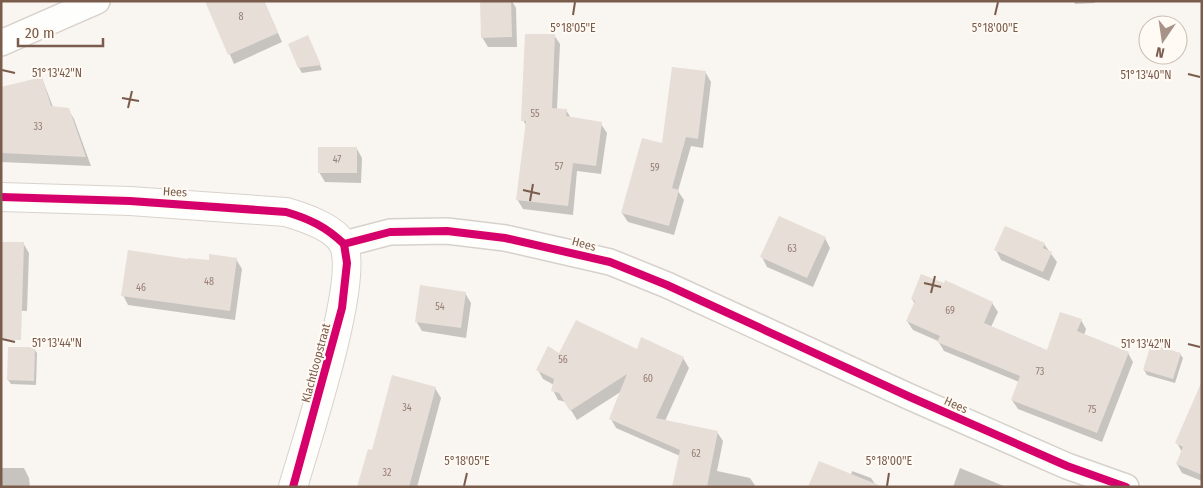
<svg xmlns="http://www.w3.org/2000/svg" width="1203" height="488" font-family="'Fira Sans Condensed',sans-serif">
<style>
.shadow{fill:#0003}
.building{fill:#e6ded7}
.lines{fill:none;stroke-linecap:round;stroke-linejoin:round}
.street-casing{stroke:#d7d1cb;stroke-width:28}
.secondary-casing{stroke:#d9d2cb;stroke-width:30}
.street{stroke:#fefefd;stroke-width:25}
.secondary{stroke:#fefefd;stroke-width:28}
.cycleway-casing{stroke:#fffaf3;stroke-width:11}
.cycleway{stroke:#d6006c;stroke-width:8}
.ticks{fill:none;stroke:#7a5c4d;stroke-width:2}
.labels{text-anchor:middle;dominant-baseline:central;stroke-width:4;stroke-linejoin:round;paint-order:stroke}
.number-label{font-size:10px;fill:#977e72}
.street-label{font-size:12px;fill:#7a5c4d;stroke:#fffaf3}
.ticks-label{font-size:12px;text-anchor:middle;fill:#7a5c4d;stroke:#fffaf3;stroke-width:4;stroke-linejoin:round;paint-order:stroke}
</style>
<rect width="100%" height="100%" fill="#f9f5f0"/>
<g class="shadow">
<polygon points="207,1 264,1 282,42 234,64"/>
<polygon points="481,1 512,1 516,8 517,47 488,47 482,37"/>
<polygon points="1074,1 1095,1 1095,3 1075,4"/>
<polygon points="554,35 560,44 557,109 566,110 571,118 601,124 607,133 601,174 577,171 573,215 523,209 517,199 527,127 523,120"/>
<polygon points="310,42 322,70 302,73 299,68"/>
<polygon points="706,73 711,82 703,148 691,146 678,191 684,200 674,235 628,222 622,213"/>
<polygon points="42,78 53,107 68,109 74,119 91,166 1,162 1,89"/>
<polygon points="357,149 362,158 361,183 325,182 319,172"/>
<polygon points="825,238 830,248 813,287 767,267 762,257"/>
<polygon points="23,243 29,253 27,311 1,310"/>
<polygon points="1044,244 1057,262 1049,281 1001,260 996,250"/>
<polygon points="236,259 242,269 235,320 128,305 123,295 210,262"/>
<polygon points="465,293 471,303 466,338 422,331 416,321"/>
<polygon points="912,299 992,303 998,312 991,327 1048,351 1081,320 1086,329 1084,335 1128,353 1133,362 1102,442 1018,409 1012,400 1019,382 944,351 938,341 913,330 907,321 915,304"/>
<polygon points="34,349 37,353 36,385 11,384 8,380"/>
<polygon points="637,351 683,358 689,368 665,421 717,432 723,441 717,471 750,478 756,487 675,487 680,456 616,428 611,419 622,391 577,420 566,402 558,400 553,390 554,385 543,379 538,370 559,355"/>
<polygon points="1180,354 1183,358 1175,383 1147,375 1144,370"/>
<polygon points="435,388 441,398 417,487 361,487 373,451"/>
<polygon points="1202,414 1202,481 1182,473 1177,464 1182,452 1177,443"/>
<polygon points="1,468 24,468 29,478 30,487 1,487"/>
<polygon points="960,468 1006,487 953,487"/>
<polygon points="852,471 871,478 875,484 881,487 810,487 851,475"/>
</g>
<g class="building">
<polygon points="205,1 264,1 278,33 228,55"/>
<polygon points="480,1 511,1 512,37 481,38"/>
<polygon points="525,34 555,34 552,108 567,109 566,116 602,122 596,166 573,163 568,206 516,200 526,121 521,121"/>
<polygon points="308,35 321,65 298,68 288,44"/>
<polygon points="672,67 706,71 698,139 686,137 672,188 679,190 669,226 621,213 642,138 662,143"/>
<polygon points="42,77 51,106 69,108 86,157 1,153 1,87"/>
<rect x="318" y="147" width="39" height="26"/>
<polygon points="779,216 826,237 807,278 760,257"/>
<polygon points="1005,226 1045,243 1043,248 1052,252 1043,272 994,250"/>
<polygon points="1,242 24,242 21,340 1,340"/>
<polygon points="128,250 188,259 188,258 209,260 209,254 237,258 230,311 121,296"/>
<polygon points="921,274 944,283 945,280 993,302 984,323 1047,350 1060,312 1082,319 1077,331 1129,352 1097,433 1011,400 1020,376 937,342 940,336 906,321 915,301 911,299"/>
<polygon points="420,285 466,292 461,328 415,322"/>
<polygon points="576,320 637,349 641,337 684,357 656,418 718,431 707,487 672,487 680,450 609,419 627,374 570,411 559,393 551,391 554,379 536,370 548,346 559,353"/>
<polygon points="1151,344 1181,353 1173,379 1143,370"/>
<polygon points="8,347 35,347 34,381 7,380"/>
<polygon points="392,375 436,387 409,487 357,487 368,449 372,450"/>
<polygon points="1202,381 1202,475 1176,464 1183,447 1175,443"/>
<polygon points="819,461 881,486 881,487 808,487"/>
</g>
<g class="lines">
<defs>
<g id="street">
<polyline points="1,43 97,1"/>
<polyline points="344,244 390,232 447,231 505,238 610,262 667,285 910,397 1067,466 1126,487"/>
</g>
<path id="secondary" d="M 1,197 L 130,201 L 286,212 C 303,217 337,228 344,246 C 359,283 306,442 293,487"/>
</defs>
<use href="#street" class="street-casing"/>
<use href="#secondary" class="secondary-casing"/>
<use href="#street" class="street"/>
<use href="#secondary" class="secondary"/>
<defs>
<g id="cycleway">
<path d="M 1,197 L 130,201 L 286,212 C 310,219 326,227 344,244"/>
<polyline points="344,244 390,232 447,231 505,238 610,262 667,285 910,397 1067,466 1126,487"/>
<polyline points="293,487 342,308 347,263 344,244"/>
</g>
</defs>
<use href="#cycleway" class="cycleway-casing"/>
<use href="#cycleway" class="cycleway"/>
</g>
<path class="ticks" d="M 573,15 L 575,2M 995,15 L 998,2M 2,70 L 15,73M 1188,74 L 1200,77M 122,98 L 139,101M 128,108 L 132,91M 523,190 L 540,194M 530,201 L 533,184M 924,283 L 941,287M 931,293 L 935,276M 2,339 L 15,342M 1188,344 L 1200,347M 464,486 L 467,473M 887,486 L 889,473"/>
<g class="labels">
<g class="number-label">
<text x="241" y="17">8</text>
<text x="535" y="114">55</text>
<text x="38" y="127">33</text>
<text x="337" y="160">47</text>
<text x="559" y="167">57</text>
<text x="655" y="168">59</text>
<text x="792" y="249">63</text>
<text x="209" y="282">48</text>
<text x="141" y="288">46</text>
<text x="440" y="307">54</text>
<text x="950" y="311">69</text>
<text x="563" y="360">56</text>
<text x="1040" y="372">73</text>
<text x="648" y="379">60</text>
<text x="407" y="408">34</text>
<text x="1092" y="410">75</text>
<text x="696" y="454">62</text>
<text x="387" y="473">32</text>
</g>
<g class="street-label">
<text transform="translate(175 192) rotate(3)">Hees</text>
<text transform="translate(584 244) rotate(15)">Hees</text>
<text transform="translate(316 363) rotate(-75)">Klachtloopstraat</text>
<text transform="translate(956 405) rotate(24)">Hees</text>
</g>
</g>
<g class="ticks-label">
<text x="573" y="32">5°18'05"E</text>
<text x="995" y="32">5°18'00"E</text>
<text x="57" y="77">51°13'42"N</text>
<text x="1146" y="79">51°13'40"N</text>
<text x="57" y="347">51°13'44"N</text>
<text x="1146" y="348">51°13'42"N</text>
<text x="467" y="465">5°18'05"E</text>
<text x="889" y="465">5°18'00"E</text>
</g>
<rect width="1203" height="488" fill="none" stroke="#7a5c4d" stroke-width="5"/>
<g transform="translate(1163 40) rotate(193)"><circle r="24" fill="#fffaf3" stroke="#cabbb1"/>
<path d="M0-4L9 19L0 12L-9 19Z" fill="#a69286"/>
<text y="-8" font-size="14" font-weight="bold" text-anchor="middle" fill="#7a5c4d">N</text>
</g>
<path d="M18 38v8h85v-8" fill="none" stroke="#7a5c4d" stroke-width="2.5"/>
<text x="25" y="38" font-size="15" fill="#7a5c4d" stroke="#fffaf3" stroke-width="4" paint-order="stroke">20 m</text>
</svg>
